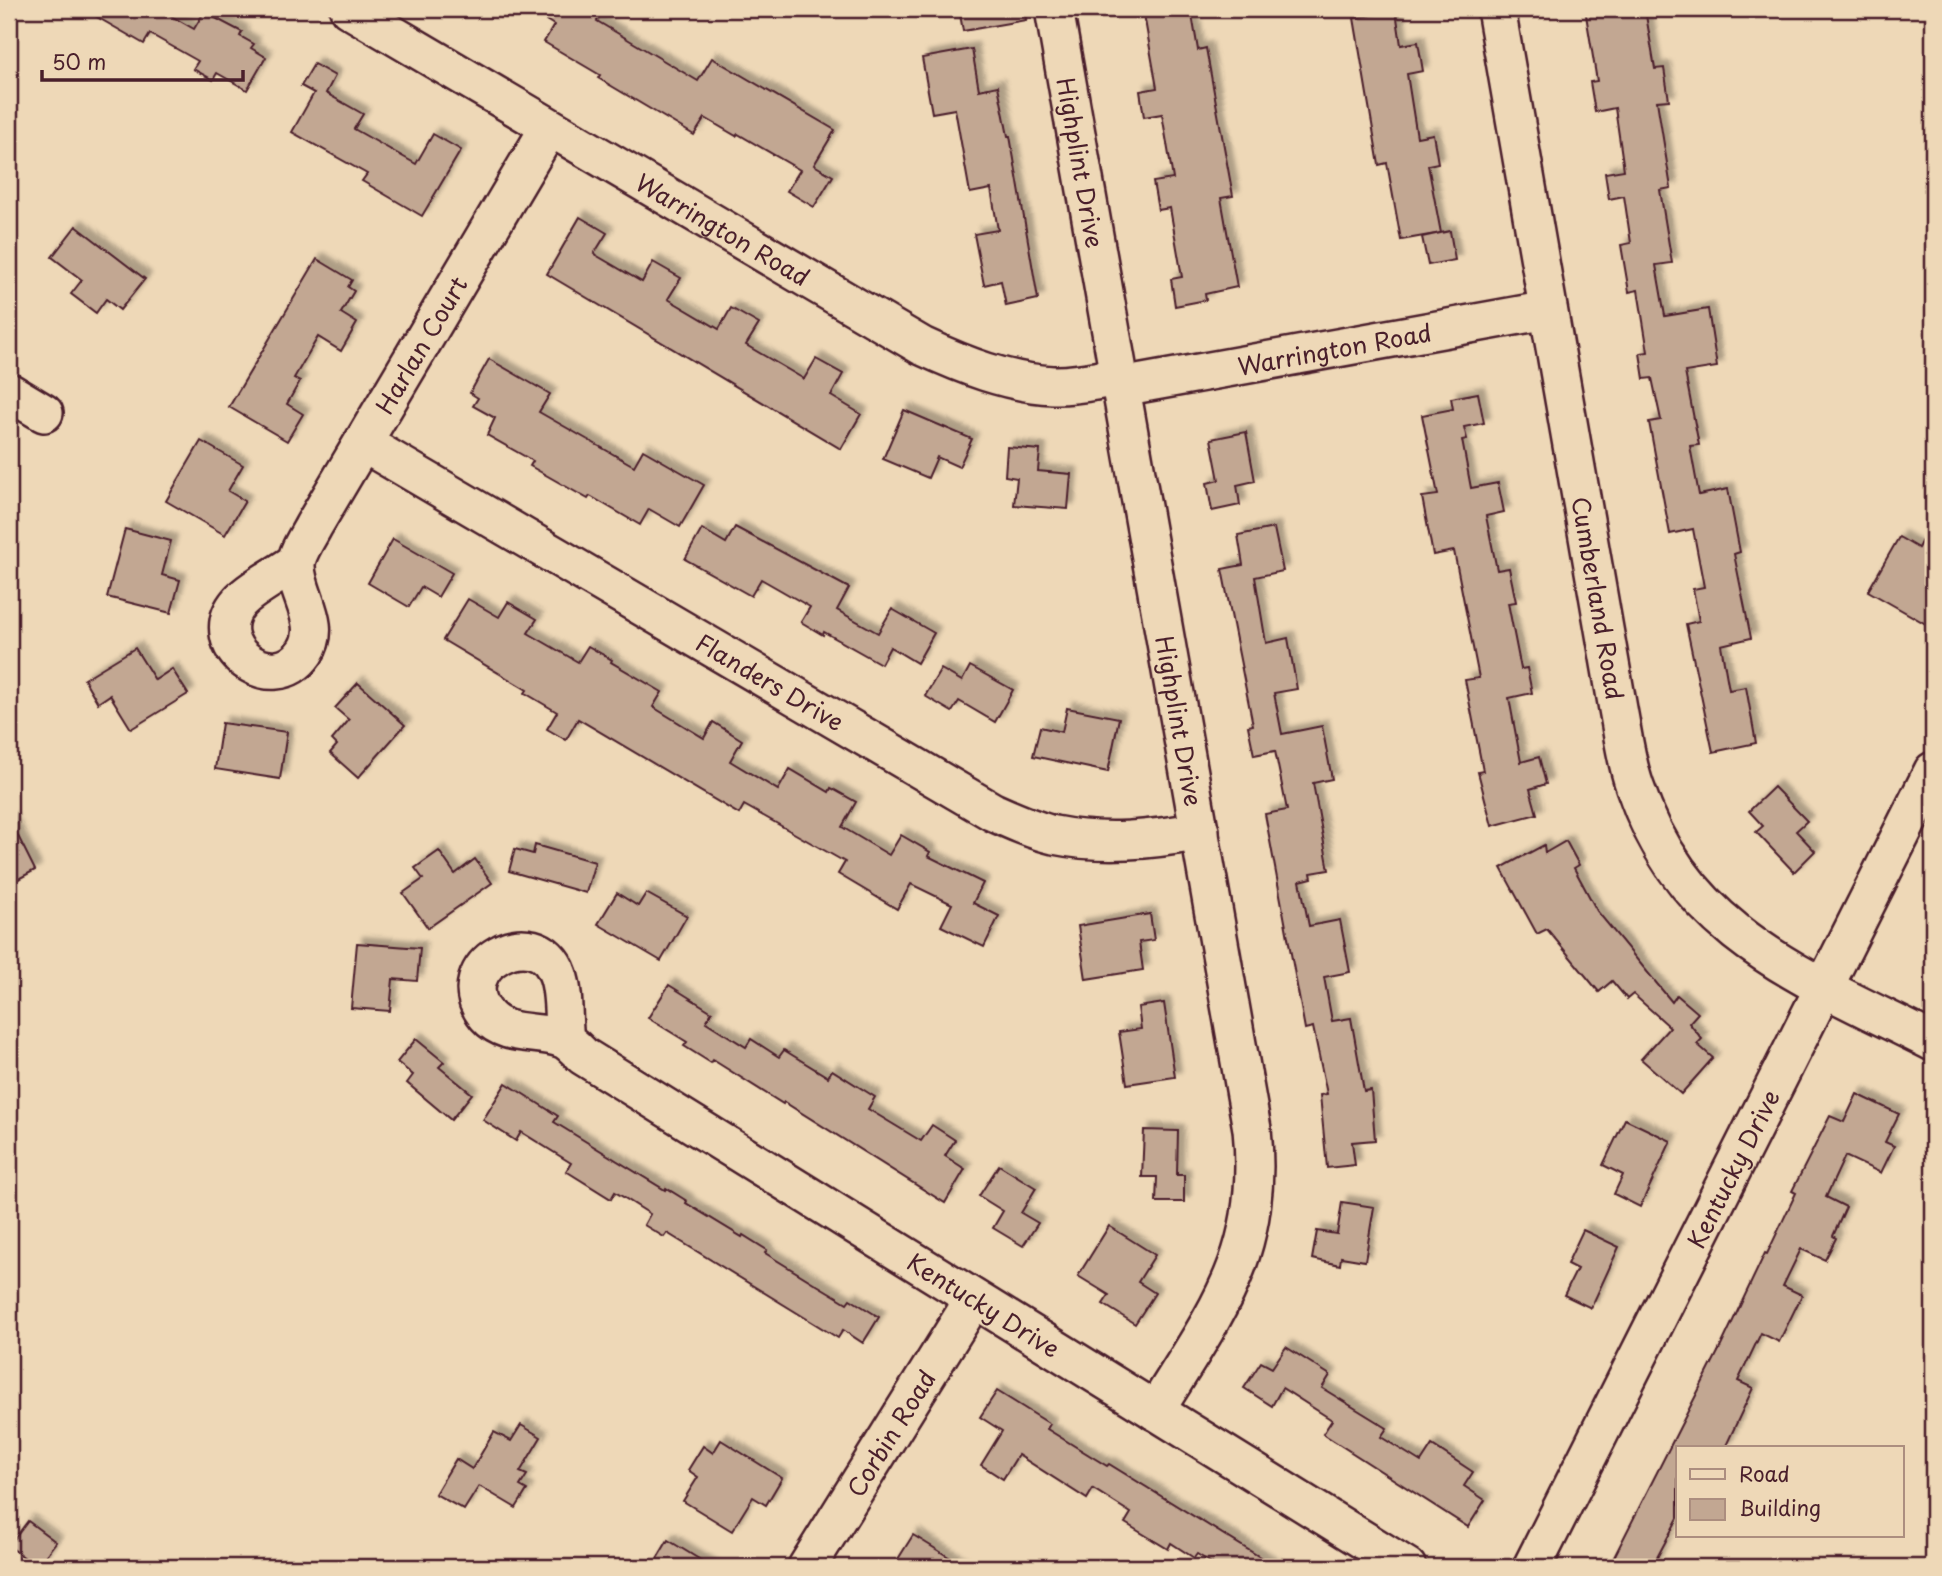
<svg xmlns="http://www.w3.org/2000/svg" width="1942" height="1576" font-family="'Playpen Sans',sans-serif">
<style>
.building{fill:#c2a792;stroke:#4a1f2b;stroke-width:2;filter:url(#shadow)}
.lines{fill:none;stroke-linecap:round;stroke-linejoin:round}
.minor-casing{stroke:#4a1f2b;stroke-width:42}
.minor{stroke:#eed8b7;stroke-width:37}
.labels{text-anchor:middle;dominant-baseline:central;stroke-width:6;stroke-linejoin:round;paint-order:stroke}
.street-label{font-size:24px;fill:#4a1f2b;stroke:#eed8b7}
</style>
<defs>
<filter id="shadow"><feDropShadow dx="6" dy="-6" stdDeviation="2" flood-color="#0004"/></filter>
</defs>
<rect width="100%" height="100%" fill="#eed8b7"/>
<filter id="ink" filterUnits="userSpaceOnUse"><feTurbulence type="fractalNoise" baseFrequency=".0143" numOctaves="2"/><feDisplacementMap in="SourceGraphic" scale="14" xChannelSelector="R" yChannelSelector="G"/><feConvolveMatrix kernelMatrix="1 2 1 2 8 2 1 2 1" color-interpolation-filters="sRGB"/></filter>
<g filter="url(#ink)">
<g class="building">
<polygon points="83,9 159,9 194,29 204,12 242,32 240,36 254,44 251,48 266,57 247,90 217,73 213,80 193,69 198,61 150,34 144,44"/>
<polygon points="528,9 604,9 597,21 698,81 712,58 835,130 814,165 833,176 814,207 787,191 800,170 738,134 736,136 705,118 694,135 598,78 600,75 544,42 554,25"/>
<polygon points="959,9 1025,9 1026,20 963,31"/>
<polygon points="1143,9 1191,9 1198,50 1206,48 1233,196 1221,198 1237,287 1205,294 1206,300 1175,306 1171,279 1182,277 1170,208 1158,210 1153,182 1173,179 1162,114 1144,117 1140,91 1157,88"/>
<polygon points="1585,9 1645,9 1655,69 1664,68 1669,100 1657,101 1671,188 1660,190 1672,263 1656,265 1665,316 1708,309 1717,367 1685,372 1699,445 1690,446 1699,495 1728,489 1740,552 1734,554 1751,638 1721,645 1729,690 1746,687 1756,743 1713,752 1686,624 1699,621 1693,589 1704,587 1693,529 1670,534 1649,422 1661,420 1652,378 1644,379 1640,353 1648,352 1638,290 1629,292 1621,245 1631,243 1624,196 1609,199 1605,173 1624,170 1615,108 1595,112 1590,82 1597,81"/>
<polygon points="1396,11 1401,45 1418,42 1423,71 1407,74 1417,137 1433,134 1438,163 1428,165 1441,233 1401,240 1387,163 1379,165 1354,18"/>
<polygon points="972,49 979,90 998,86 1008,136 1010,136 1038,299 1006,306 1001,281 984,285 974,234 998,230 991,189 970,193 955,109 932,113 922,58"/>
<polygon points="314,64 335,76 326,93 363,114 354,129 416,164 433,134 461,150 422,216 362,181 367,174 292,132 314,93 301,86"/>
<polygon points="580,217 607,233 594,254 642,282 653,262 681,278 668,299 719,329 731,308 759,324 746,345 804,379 816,359 843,374 831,396 861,414 841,449 547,274"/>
<polygon points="76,226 145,279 120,310 106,299 96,313 71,294 82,280 52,257"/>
<polygon points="1450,231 1455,260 1428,265 1422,237"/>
<polygon points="317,259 352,280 348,287 354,291 341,313 357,323 341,351 318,337 294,378 300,381 287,404 303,414 287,441 229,407"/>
<polygon points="489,359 550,394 539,412 634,466 643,450 704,485 680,527 649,509 640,525 590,496 588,499 530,466 533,461 487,435 495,418 473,406 478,398 470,393"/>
<polygon points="1478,393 1484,423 1464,427 1467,439 1462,440 1471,488 1498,483 1504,512 1486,516 1497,570 1509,568 1516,602 1508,603 1521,669 1527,668 1532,693 1509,698 1521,762 1539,757 1546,784 1530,789 1537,814 1492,826 1478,772 1483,771 1465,680 1479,678 1454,551 1433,555 1422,497 1438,495 1422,415 1453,409 1451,398"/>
<polygon points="904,410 972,439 959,467 937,457 928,478 883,459"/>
<polygon points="1246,432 1255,481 1237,485 1240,505 1212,511 1207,483 1219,480 1211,439"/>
<polygon points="201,441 243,465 228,491 245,501 225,535 166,501"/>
<polygon points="1007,447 1040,450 1038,471 1071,474 1068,509 1014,505 1017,478 1005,476"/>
<polygon points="1933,519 1933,628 1868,591 1899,537 1918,548"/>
<polygon points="735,527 849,588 837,610 878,633 892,609 934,633 917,663 890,647 881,664 824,632 823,635 801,622 810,607 761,579 751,596 685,559 702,529 726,543"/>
<polygon points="1274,528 1283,571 1255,577 1266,643 1288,638 1297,689 1274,693 1282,734 1322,726 1332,779 1313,783 1329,870 1311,873 1312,878 1300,881 1309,926 1340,920 1350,972 1324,977 1332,1021 1351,1018 1364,1091 1371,1090 1375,1140 1352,1142 1355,1165 1327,1168 1320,1095 1327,1094 1313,1027 1305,1029 1265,814 1287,810 1275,751 1254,755 1248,726 1253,725 1222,569 1243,565 1238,535"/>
<polygon points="125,529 171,541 162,575 180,580 171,613 107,597"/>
<polygon points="393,539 452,573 438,597 421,587 409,607 368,583"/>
<polygon points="468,599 499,617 508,602 537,619 528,633 578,662 588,646 612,660 611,662 662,692 653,707 704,738 713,722 742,740 730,761 778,790 790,769 829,792 831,788 856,802 842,827 889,855 901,835 930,852 928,856 983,883 973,903 999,916 984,947 941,926 952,904 911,884 897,909 838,874 845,862 744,805 739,814 578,719 566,740 547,729 557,712 525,693 527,690 443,640"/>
<polygon points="135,648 155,680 172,669 188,694 131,729 110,695 98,703 84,679"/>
<polygon points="970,666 1013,690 995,722 959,701 952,712 925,696 941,669 962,681"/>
<polygon points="358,683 405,725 358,778 330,753 337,745 332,740 349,720 335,708"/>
<polygon points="1067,708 1119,718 1108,772 1033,756 1040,727 1062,732"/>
<polygon points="222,723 287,732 280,779 215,769"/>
<polygon points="1774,787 1807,821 1796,831 1815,851 1794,872 1756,832 1763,826 1749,811"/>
<polygon points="9,818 35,870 9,884"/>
<polygon points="1566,841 1579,865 1574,868 1597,911 1672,1002 1677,995 1698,1013 1689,1023 1702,1039 1697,1044 1713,1058 1681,1094 1641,1059 1670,1027 1633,994 1627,999 1612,981 1599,992 1547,929 1537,934 1501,868 1544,845 1545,853"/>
<polygon points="535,845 595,862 586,893 509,871 515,849 533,854"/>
<polygon points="439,851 455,874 475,859 492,883 428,928 403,893 423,879 415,868"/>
<polygon points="617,893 638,906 646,893 687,916 661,961 598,924"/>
<polygon points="1150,914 1154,940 1139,942 1143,970 1086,979 1078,926"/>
<polygon points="357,943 420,948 417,981 393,979 390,1011 351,1008"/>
<polygon points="669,985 712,1012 706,1022 746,1047 751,1039 779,1057 784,1050 828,1077 832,1070 875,1097 868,1109 921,1141 932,1125 955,1140 945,1156 965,1169 945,1203 784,1102 783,1104 713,1060 711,1063 684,1046 687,1042 648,1018"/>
<polygon points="1164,1003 1175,1077 1127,1084 1119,1032 1141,1029 1138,1007"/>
<polygon points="416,1039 444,1062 439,1067 472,1094 451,1120 407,1083 413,1075 397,1062"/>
<polygon points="506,1083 558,1116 554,1122 665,1190 666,1188 687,1201 686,1203 742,1237 743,1235 767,1250 765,1253 817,1285 847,1303 850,1299 879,1317 863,1343 843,1330 838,1338 667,1233 664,1237 644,1225 650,1214 615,1192 611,1199 566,1171 571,1163 521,1132 516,1141 483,1120"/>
<polygon points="1857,1094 1899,1114 1885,1142 1894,1146 1881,1173 1845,1156 1826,1197 1846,1207 1833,1236 1836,1238 1825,1260 1801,1249 1783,1286 1802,1295 1779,1342 1761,1333 1738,1381 1753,1388 1725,1448 1678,1448 1678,1518 1652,1567 1609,1567 1721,1346 1765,1253 1767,1254 1796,1193 1792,1191 1830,1116 1844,1122"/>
<polygon points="1625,1119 1671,1141 1640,1207 1614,1194 1623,1175 1603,1165"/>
<polygon points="1144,1130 1178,1131 1177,1175 1184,1175 1184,1202 1156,1202 1157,1177 1142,1177"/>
<polygon points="999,1165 1036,1188 1021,1213 1038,1223 1023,1246 993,1228 1003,1211 979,1196"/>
<polygon points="1342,1202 1374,1207 1365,1261 1341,1257 1340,1265 1312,1259 1317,1231 1337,1234"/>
<polygon points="1109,1226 1155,1255 1138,1282 1155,1293 1135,1324 1103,1304 1109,1295 1078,1276"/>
<polygon points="1583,1230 1619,1247 1591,1308 1564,1295 1577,1269 1567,1264"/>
<polygon points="1286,1347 1330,1375 1322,1388 1387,1428 1381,1437 1421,1462 1432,1445 1473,1472 1464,1486 1485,1500 1468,1527 1323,1434 1332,1420 1282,1388 1272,1406 1244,1388 1261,1362 1272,1368"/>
<polygon points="997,1391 1050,1424 1047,1429 1107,1466 1109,1464 1276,1567 1218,1567 1197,1554 1194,1558 1171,1543 1168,1549 1125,1523 1131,1513 1093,1489 1087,1499 1018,1455 1003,1479 981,1465 1002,1431 980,1417"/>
<polygon points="521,1425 541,1437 520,1472 527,1475 520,1486 527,1490 516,1508 479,1486 464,1510 435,1494 456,1459 472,1469 494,1432 511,1441"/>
<polygon points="721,1440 782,1478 766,1505 753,1497 732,1531 683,1501 698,1477 688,1470 703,1446 713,1453"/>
<polygon points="28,1521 56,1542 37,1567 9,1546"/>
<polygon points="913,1535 965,1567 893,1567"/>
<polygon points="668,1540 712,1567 652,1567"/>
</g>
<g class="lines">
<defs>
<g id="minor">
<path id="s1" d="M 349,9 L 922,346 C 963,365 1008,383 1053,385 C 1075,386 1098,380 1119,377"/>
<path id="s2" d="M 1054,9 L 1252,1129 C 1265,1253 1216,1312 1155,1411"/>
<path id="s3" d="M 1496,9 L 1618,709 C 1623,735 1626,762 1635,787 C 1685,936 1805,977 1933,1042"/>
<path id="s4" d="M 1121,387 L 1548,310"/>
<polyline points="9,392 44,413"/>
<path id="s5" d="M 363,443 L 993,812 C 1013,821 1033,830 1054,835 C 1103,845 1152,840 1200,831"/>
<path id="s6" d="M 296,562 C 280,574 250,589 239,602 C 202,645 273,699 305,652 C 324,623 295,594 296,564 C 297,552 309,535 314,525 L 549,128"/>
<path id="s7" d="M 565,1039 C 562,1019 565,995 558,975 C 537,915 445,967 487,1016 C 506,1038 538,1029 563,1039 C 570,1042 577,1050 583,1056 L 1407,1567"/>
<path id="s8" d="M 807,1567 L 974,1299"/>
<path id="s9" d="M 1532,1567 L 1933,771"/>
</g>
</defs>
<use href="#minor" class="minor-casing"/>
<use href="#minor" class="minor"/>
</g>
</g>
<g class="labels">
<g class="street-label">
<text stroke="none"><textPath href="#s2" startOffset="156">Highplint Drive</textPath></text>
<text stroke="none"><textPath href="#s1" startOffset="434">Warrington Road</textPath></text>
<text stroke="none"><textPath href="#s6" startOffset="548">Harlan Court</textPath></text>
<text stroke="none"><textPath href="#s4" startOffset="217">Warrington Road</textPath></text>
<text stroke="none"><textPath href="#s3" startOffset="598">Cumberland Road</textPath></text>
<text stroke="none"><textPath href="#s5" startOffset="472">Flanders Drive</textPath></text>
<text stroke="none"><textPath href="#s2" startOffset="723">Highplint Drive</textPath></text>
<text stroke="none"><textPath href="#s9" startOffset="446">Kentucky Drive</textPath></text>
<text stroke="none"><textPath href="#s7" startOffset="789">Kentucky Drive</textPath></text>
<text stroke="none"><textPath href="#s8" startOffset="158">Corbin Road</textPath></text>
</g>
</g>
<rect width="1942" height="1576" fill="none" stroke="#eed8b7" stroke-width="35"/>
<rect x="18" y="18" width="1907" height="1541" fill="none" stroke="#4a1f2b" stroke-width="2.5" filter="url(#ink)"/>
<rect x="1676" y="1446" width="228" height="91" fill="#eed8b7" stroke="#ac8e7f" stroke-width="2"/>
<rect x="1690" y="1469" width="35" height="10" fill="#eed8b7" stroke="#ac8e7f" stroke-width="2"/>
<text x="1739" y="1482" font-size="21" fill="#4a1f2b">Road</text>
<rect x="1690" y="1499" width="35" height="21" fill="#c2a792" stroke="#ac8e7f" stroke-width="2"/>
<text x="1739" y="1516" font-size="21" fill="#4a1f2b">Building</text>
<path d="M42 70v10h201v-10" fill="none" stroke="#4a1f2b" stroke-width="3.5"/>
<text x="52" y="70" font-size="21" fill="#4a1f2b" stroke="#eed8b7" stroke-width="5" paint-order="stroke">50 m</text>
</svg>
